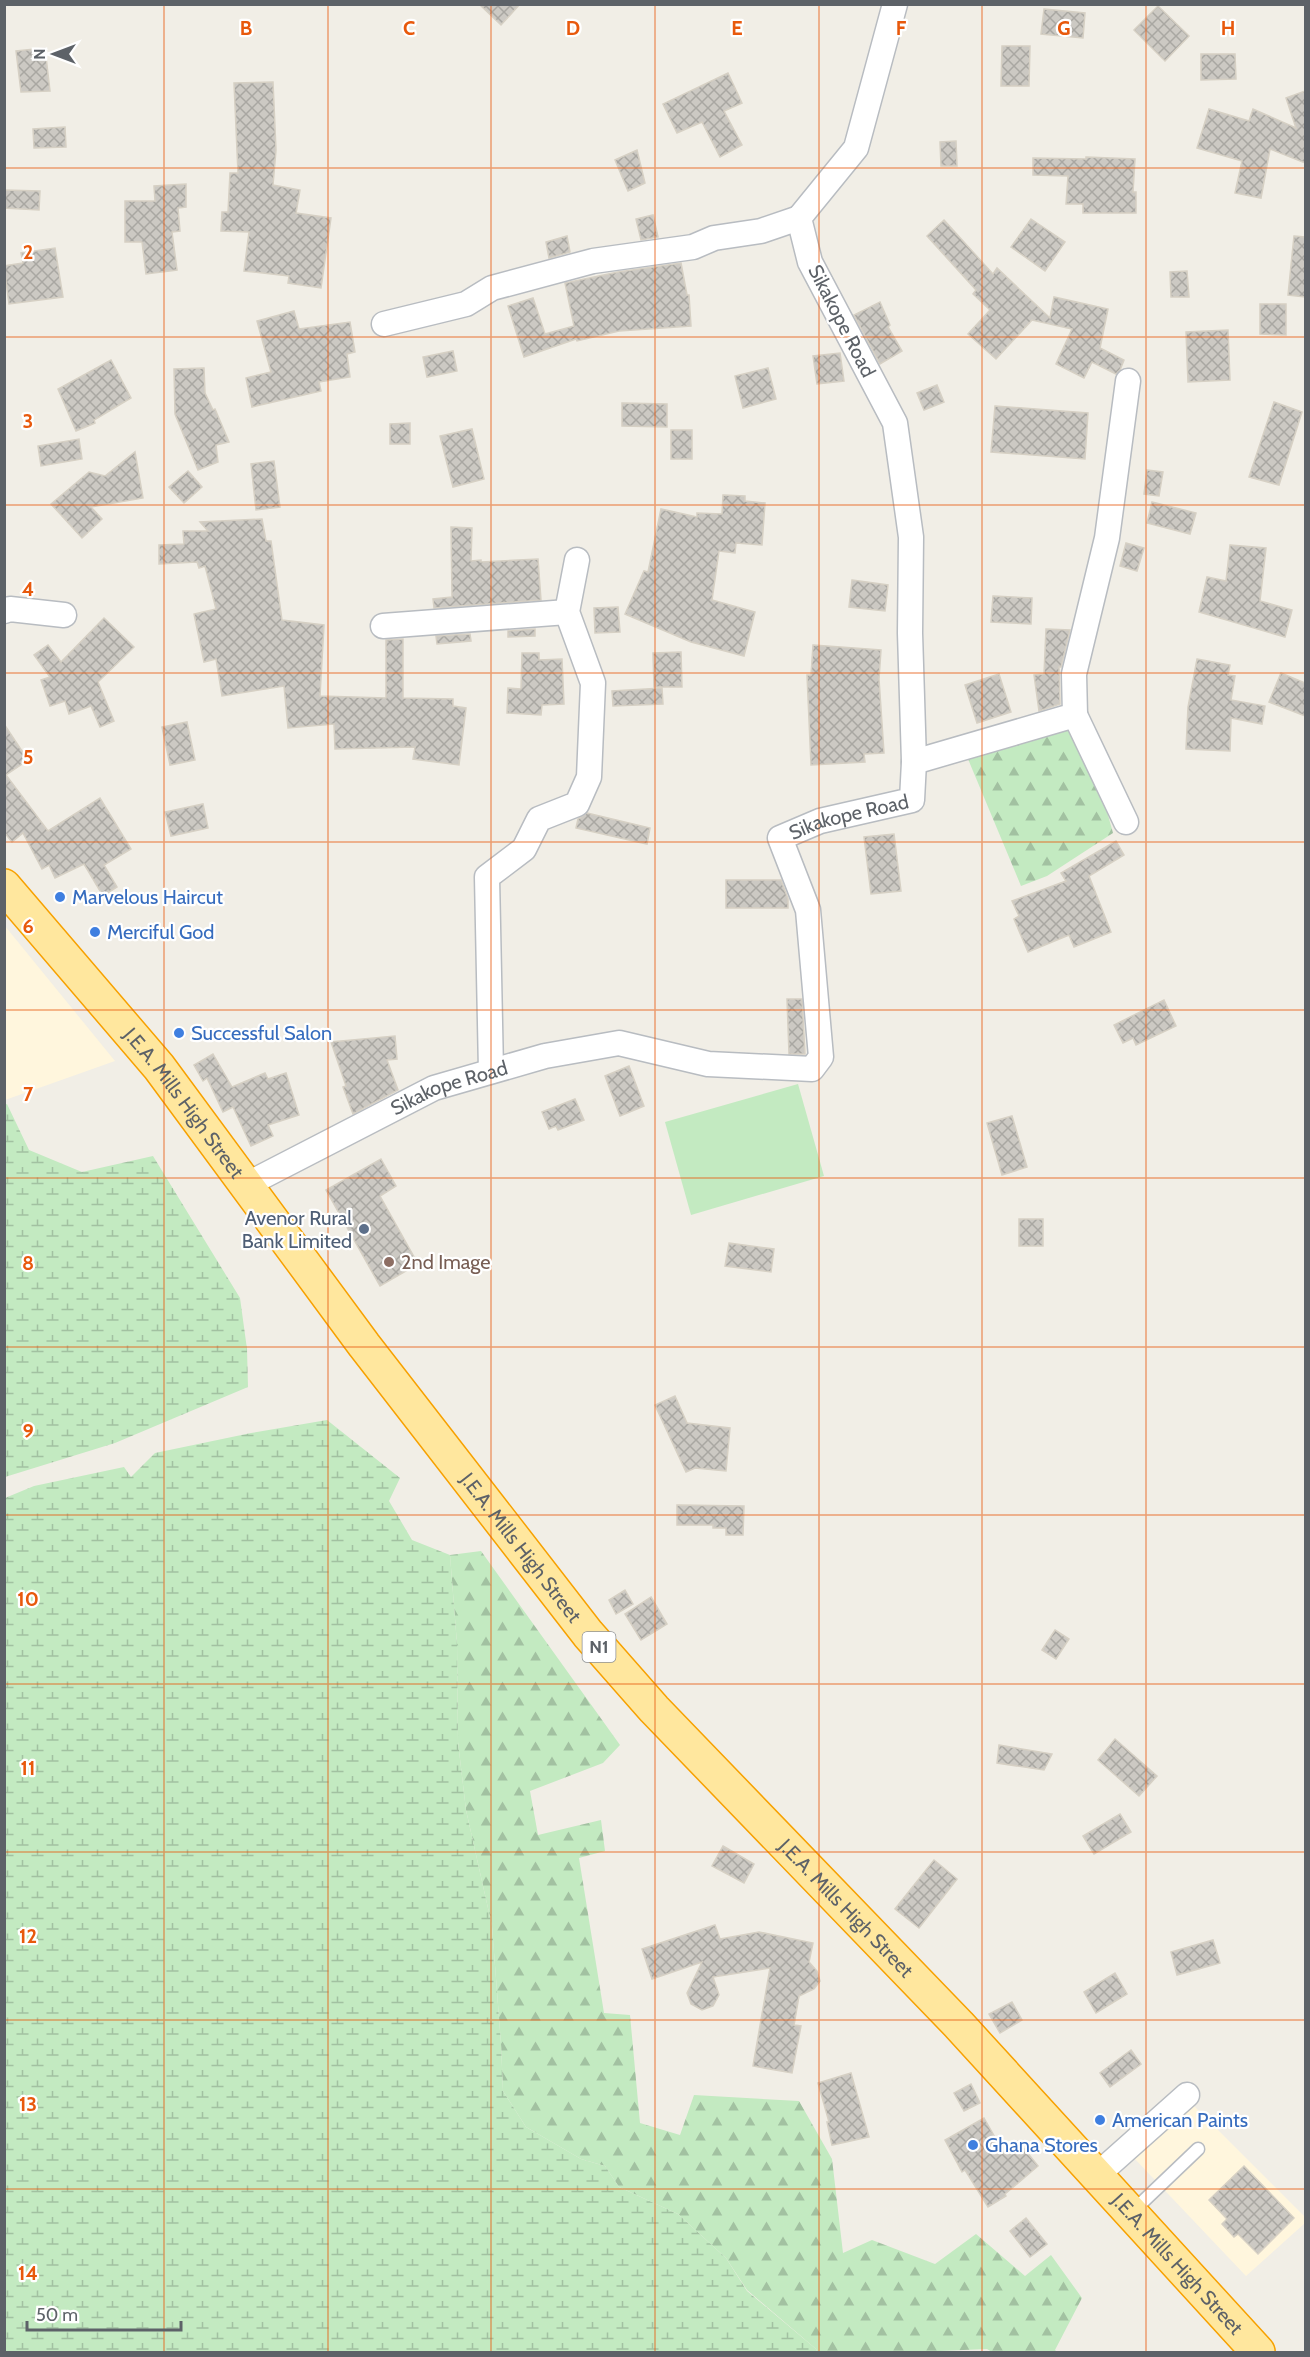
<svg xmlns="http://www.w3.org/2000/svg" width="1310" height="2357" font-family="Cabin,sans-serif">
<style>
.commercial{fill:#fff6dd}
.forest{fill:url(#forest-firs)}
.wetland{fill:url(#wetland-marsh)}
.pitch{fill:#c3eac1}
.building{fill:url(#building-cross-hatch);stroke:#d6d0c4;stroke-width:1.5}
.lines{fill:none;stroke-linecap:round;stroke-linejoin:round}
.service-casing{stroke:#b8bcc1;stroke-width:15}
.minor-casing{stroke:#b8bcc1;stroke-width:27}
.trunk-casing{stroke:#f7a100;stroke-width:36}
.service{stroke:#fff;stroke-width:12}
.minor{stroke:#fff;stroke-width:24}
.trunk{stroke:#ffe79e;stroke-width:33}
.grid{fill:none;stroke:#e8590c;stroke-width:1.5;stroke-opacity:0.55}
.shop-dot{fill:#3f7fe0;stroke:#fff;stroke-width:2}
.service-dot{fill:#5c6f8a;stroke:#fff;stroke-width:2}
.education-dot{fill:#8d6e63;stroke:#fff;stroke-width:2}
.labels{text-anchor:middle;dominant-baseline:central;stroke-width:4.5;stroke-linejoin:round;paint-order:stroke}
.shield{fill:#fff;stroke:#8e9195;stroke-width:1.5}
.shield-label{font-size:18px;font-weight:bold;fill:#5d6268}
.street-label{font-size:20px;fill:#5d6268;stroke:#fff}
.shop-label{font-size:20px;fill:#366cbe;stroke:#fff;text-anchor:start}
.service-label{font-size:20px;fill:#4e5e75;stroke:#fff;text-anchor:end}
.education-label{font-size:20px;fill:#785e54;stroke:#fff;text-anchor:start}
.grid-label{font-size:20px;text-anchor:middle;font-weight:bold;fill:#e8590c;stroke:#fff;stroke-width:4.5;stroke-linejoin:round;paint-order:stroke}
</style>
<defs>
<pattern id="forest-firs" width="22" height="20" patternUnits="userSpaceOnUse" patternTransform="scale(1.5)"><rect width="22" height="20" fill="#c3eac1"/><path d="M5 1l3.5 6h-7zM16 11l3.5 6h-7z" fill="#a2c1a1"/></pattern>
<pattern id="wetland-marsh" width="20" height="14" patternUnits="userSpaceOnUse" patternTransform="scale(1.5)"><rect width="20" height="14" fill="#c3eac1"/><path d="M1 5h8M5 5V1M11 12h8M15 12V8" fill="none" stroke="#a2c1a1"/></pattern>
<pattern id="building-cross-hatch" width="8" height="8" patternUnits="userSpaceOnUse" patternTransform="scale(1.5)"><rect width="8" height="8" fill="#ccc9c3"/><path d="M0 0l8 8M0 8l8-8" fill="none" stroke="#a9a7a2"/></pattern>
</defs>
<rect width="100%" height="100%" fill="#f1eee6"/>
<g class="commercial">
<polygon points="5,926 115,1061 5,1100"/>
<polygon points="1193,2105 1305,2217 1305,2223 1246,2276 1134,2158"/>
</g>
<g class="forest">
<polygon points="1066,722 1096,772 1113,833 1047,876 1021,886 968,759"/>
<polygon points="481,1551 620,1745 603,1763 530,1791 538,1835 601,1820 605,1851 579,1858 604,2013 630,2015 640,2123 680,2135 694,2095 799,2101 832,2159 843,2253 872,2240 935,2264 976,2234 1025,2276 1051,2255 1082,2298 1055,2350 1057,2352 992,2352 987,2349 917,2352 817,2352 816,2349 747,2290 726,2258 678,2214 619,2187 605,2166 581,2159 526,2127 503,2091 501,2044 492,1926 466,1810 458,1742 457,1644 450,1555"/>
</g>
<g class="wetland">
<polygon points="7,1104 29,1150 82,1172 153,1156 240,1298 247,1349 248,1387 115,1443 5,1477 4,1105"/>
<polygon points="327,1420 400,1478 389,1501 412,1540 450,1555 457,1644 458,1742 466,1810 492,1926 501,2044 503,2091 526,2127 581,2159 605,2166 619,2187 678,2214 726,2258 747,2291 816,2349 817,2352 5,2352 5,1498 34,1486 124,1467 131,1477 155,1453 251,1433"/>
</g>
<polygon class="pitch" points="798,1084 824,1176 691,1215 665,1122"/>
<g class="building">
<polygon points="479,4 520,4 501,25"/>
<polygon points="1158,6 1189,36 1165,61 1134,30"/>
<polygon points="1044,9 1085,13 1083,38 1041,34"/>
<polygon points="1002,46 1030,46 1029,86 1001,86"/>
<polygon points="45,48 50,91 21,92 16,51"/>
<polygon points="1201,54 1235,54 1236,79 1201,80"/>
<polygon points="728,73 742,103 724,111 742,145 720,157 702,122 677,133 663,104"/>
<polygon points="273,82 276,150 273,185 300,190 296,213 331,218 321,288 288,283 289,276 244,271 249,232 221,231 222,212 228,212 230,173 238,173 234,83"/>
<polygon points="1305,91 1305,163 1270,149 1261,198 1235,193 1242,161 1197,148 1209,109 1249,121 1253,109 1296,128 1286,98"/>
<polygon points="65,127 66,147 34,148 33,129"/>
<polygon points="956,141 957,166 941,166 940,142"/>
<polygon points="637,150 645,183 628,191 615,160"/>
<polygon points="1086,157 1135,159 1133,192 1136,192 1136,213 1083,213 1083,204 1066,204 1068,176 1033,175 1033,158 1086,159"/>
<polygon points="186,184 186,207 178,208 180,231 172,232 177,270 146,274 142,242 125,242 125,201 155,201 154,186"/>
<polygon points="4,190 40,191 39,210 4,208"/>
<polygon points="653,215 658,237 641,240 636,219"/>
<polygon points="1031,219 1065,242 1045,271 1011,247"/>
<polygon points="944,220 993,274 997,268 1050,318 1054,297 1108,309 1100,348 1124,360 1120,370 1116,374 1092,362 1084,378 1056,364 1072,329 1032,320 996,359 968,334 990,310 973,294 976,290 927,236"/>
<polygon points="567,236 570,252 549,258 546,242"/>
<polygon points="1294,236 1305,237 1305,297 1288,295"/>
<polygon points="55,248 63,297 9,304 4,266 23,263 21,253"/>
<polygon points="681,263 687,295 689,295 691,326 619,331 577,341 576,339 524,357 508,306 533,298 545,334 574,326 565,283 618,272"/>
<polygon points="1187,271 1189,297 1171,297 1170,272"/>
<polygon points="880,302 890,325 888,327 902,351 880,364 854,315"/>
<polygon points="1260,304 1286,304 1286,335 1260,334"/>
<polygon points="294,311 299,329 350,322 355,352 347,354 350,377 319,382 321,391 252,407 246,378 271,372 257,321"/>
<polygon points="1228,330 1230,380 1188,382 1186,332"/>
<polygon points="453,351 457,371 427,377 423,357"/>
<polygon points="840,353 844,381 817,384 813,356"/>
<polygon points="111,360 131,398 94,420 95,423 76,431 58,389"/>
<polygon points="204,368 205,393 213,410 215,409 229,442 216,445 218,462 198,470 175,414 174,369"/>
<polygon points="768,368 776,399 743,408 735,376"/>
<polygon points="937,385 944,402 924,410 917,393"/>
<polygon points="1274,402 1302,412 1279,485 1249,477"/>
<polygon points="622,403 667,404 667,427 622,426"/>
<polygon points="995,406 1088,413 1085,459 991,452"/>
<polygon points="410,423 410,444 390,444 390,424"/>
<polygon points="472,429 484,479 453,487 440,436"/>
<rect x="671" y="430" width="21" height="29"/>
<polygon points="79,439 82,459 41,466 38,446"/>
<polygon points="135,452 143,498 91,507 102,519 82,538 51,504 89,472 105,476"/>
<polygon points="274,461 280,507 256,510 251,464"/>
<polygon points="1147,470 1163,472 1159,496 1144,494"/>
<polygon points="188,471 202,487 184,503 169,487"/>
<polygon points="723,495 745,496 745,501 765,503 762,545 736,543 735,553 719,551 712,600 755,612 744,656 691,642 625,614 644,571 648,572 661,509 697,517 697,513 722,514"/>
<polygon points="1152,502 1196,513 1190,534 1147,523"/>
<polygon points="262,519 266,541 271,541 282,620 324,625 320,696 386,698 386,640 403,639 403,698 453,699 453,706 466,708 459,765 413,759 415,747 335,749 334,724 288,728 284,686 222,696 216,659 204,662 194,614 216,609 205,566 199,568 197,562 159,564 159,545 184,544 183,531 208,531 200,522"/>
<polygon points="451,527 472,528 471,561 481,560 481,562 538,559 541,600 434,608 433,599 452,597"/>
<polygon points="1126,543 1144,548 1137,571 1120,566"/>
<polygon points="1230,545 1266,548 1260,601 1292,610 1285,637 1199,612 1207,577 1226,581"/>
<polygon points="852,580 888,585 885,611 849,607"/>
<polygon points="993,596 1032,598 1031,624 991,622"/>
<polygon points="618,607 620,632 595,633 594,608"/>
<polygon points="104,618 134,647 98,682 114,721 100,727 91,706 69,714 65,701 50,706 41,680 50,677 34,655 48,645 61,662"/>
<polygon points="535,629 535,636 508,637 508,631"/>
<polygon points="1046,629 1070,630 1061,667 1059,667 1060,704 1039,711 1034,675 1044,674"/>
<polygon points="470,634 471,641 437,644 436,636"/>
<polygon points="813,645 881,650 879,679 884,753 864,754 865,762 811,765 807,675 811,675"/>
<polygon points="681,652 682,687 654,687 653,653"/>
<polygon points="522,653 539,653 539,660 562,659 564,704 542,705 541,715 507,713 508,688 521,689"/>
<polygon points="1197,659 1230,665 1228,675 1235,676 1231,700 1265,706 1262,724 1231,718 1230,751 1186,749 1188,707"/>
<polygon points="1281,673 1305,683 1305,716 1269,702"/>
<polygon points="999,674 1011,712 977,723 965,685"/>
<polygon points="662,688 663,704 613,706 612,691"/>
<polygon points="187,722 195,760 170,765 162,727"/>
<polygon points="4,724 28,760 6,775 48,831 100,798 131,849 104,865 117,887 103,896 84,864 55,878 49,865 42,869 23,833 12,842 4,832"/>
<polygon points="203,804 208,828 171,836 165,812"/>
<polygon points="587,813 650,828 647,844 576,828 578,819"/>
<polygon points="894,834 901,891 871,894 864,837"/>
<polygon points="1116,841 1124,855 1089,876 1111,932 1074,947 1069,935 1028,952 1014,919 1019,916 1012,901 1066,881 1061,873"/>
<polygon points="726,880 781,880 788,899 788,908 726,908"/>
<polygon points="787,999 802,999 805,1054 789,1054"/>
<polygon points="1164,1000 1176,1026 1136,1045 1133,1038 1123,1043 1114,1025"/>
<polygon points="395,1036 397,1059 387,1060 398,1090 353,1114 343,1087 346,1086 331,1042"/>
<polygon points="213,1054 232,1087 265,1073 268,1079 286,1073 299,1115 268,1125 273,1136 251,1146 233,1107 223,1112 207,1078 203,1081 194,1065"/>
<polygon points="629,1066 644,1106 620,1116 605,1076"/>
<polygon points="575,1099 584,1120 558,1130 556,1126 549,1129 542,1112"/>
<polygon points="1012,1116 1027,1167 1002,1175 987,1123"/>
<polygon points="381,1159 396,1186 380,1196 418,1264 380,1286 326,1190"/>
<rect x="1019" y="1219" width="24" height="27"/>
<polygon points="729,1243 774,1249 771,1272 725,1266"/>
<polygon points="675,1396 687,1423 730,1428 726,1471 695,1468 686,1472 655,1405"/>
<polygon points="677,1505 744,1506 743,1535 726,1535 726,1528 713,1528 713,1525 677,1525"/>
<polygon points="625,1590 633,1604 616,1614 609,1600"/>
<polygon points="651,1597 667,1624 641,1640 625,1614"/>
<polygon points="1055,1630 1069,1639 1056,1659 1042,1650"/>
<polygon points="1115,1739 1157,1776 1139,1796 1098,1760"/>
<polygon points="999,1745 1052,1754 1044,1770 997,1763"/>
<polygon points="1120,1814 1131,1832 1094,1854 1083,1836"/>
<polygon points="723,1846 754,1864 744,1883 712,1866"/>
<polygon points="934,1860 957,1879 919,1928 895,1909"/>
<polygon points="715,1925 720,1939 759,1932 813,1943 809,1962 817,1971 820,1981 814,1989 799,1996 794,2025 801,2026 792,2073 753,2066 770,1968 713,1977 719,1995 713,2006 702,2010 691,2004 687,1993 702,1962 652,1979 642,1949"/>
<polygon points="1213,1940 1220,1963 1177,1975 1171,1952"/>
<polygon points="1115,1973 1127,1994 1096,2013 1084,1992"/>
<polygon points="1012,2002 1022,2020 1000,2033 989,2014"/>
<polygon points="1131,2050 1141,2064 1110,2087 1100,2073"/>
<polygon points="851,2073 869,2137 832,2145 827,2122 829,2122 818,2083"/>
<polygon points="971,2084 980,2103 964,2111 954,2093"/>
<polygon points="984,2118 1004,2153 1018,2141 1038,2166 1005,2194 1006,2196 988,2207 965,2170 962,2172 945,2140"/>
<polygon points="1244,2166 1294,2218 1258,2254 1238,2234 1234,2237 1222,2224 1227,2219 1209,2200"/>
<polygon points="1026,2218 1047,2244 1030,2257 1010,2231"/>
</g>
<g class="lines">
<defs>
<polyline id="service" points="1132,2212 1198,2149"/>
<g id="minor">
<polyline points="384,324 466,304 492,288 593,261 693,247 714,238 761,231 799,218"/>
<polyline points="4,611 10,609 64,615"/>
<polyline points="383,626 567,612"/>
<polyline points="1075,715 1126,822"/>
<polyline points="914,762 1075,715 1074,674 1107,538 1128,381"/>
<polyline points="491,1071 487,877 524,849 539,819 577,804 589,777 593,683 567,612 577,560"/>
<path id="s1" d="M 246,1185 L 434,1088 L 545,1056 L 619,1043 L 708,1064 L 812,1069 L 821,1057 L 808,910 L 780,838 L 820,821 L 912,800 L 914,762 L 910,633 L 911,537 L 895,423 L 810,262 L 799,218 L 856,148 L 895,4"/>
<polyline points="1096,2176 1187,2095"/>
</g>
<g id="trunk">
<path id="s2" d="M 4,886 L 159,1067 L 364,1345 L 588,1634 L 654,1709 L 959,2025 L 1258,2352"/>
</g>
</defs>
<use href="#service" class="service-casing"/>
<use href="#minor" class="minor-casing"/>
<use href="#trunk" class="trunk-casing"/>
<use href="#service" class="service"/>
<use href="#minor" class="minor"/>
<use href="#trunk" class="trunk"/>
</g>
<path class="grid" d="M 164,4 L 164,2352M 328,4 L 328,2352M 491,4 L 491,2352M 655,4 L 655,2352M 819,4 L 819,2352M 982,4 L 982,2352M 1146,4 L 1146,2352M 4,168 L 1306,168M 4,337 L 1306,337M 4,505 L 1306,505M 4,673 L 1306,673M 4,842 L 1306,842M 4,1010 L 1306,1010M 4,1178 L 1306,1178M 4,1347 L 1306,1347M 4,1515 L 1306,1515M 4,1684 L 1306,1684M 4,1852 L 1306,1852M 4,2020 L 1306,2020M 4,2189 L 1306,2189"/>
<g class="shop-dot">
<circle cx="60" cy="897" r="6"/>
<circle cx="95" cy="932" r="6"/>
<circle cx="179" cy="1033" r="6"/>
<circle cx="1100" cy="2120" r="6"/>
<circle cx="973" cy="2145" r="6"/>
</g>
<circle class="service-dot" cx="364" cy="1229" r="6"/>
<circle class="education-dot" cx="389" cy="1262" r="6"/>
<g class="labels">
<rect class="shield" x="582.5" y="1632" width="33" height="30" rx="4.5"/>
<g class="shield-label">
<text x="599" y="1647">N1</text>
</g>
<g class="street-label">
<text transform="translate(842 321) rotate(63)">Sikakope Road</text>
<text stroke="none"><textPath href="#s1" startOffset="910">Sikakope Road</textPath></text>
<text stroke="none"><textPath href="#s1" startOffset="226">Sikakope Road</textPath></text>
<text stroke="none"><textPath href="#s2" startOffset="282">J.E.A. Mills High Street</textPath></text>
<text stroke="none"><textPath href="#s2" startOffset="840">J.E.A. Mills High Street</textPath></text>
<text stroke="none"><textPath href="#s2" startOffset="1326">J.E.A. Mills High Street</textPath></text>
<text stroke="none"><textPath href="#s2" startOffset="1812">J.E.A. Mills High Street</textPath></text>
</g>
<g class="shop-label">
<text x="72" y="897">Marvelous Haircut</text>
<text x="107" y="932">Merciful God</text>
<text x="191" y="1033">Successful Salon</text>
<text x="1112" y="2120">American Paints</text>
<text x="985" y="2145">Ghana Stores</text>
</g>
<g class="service-label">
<text x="352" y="1218">Avenor Rural<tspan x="352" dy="23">Bank Limited</tspan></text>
</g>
<g class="education-label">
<text x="401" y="1262">2nd Image</text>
</g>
</g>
<g class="grid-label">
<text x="246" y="35">B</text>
<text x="409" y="35">C</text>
<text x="573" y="35">D</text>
<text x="737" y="35">E</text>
<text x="901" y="35">F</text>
<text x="1064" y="35">G</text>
<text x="1228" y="35">H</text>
<text x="28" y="259">2</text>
<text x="28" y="428">3</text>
<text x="28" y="596">4</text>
<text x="28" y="764">5</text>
<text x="28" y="933">6</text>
<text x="28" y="1101">7</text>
<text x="28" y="1270">8</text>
<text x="28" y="1438">9</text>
<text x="28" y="1606">10</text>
<text x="28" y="1775">11</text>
<text x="28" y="1943">12</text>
<text x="28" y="2111">13</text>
<text x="28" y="2280">14</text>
</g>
<rect width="1310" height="2357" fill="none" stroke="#5d6268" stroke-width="12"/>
<g transform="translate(54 54) rotate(270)" stroke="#ffffff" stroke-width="4.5" paint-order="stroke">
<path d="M0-4.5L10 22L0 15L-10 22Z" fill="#5d6268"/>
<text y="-9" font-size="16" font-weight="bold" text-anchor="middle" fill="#5d6268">N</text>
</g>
<path d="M27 2321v9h154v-9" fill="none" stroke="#5d6268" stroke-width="3"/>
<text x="36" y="2321" font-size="18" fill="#5d6268" stroke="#ffffff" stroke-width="4.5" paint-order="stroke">50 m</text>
</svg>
